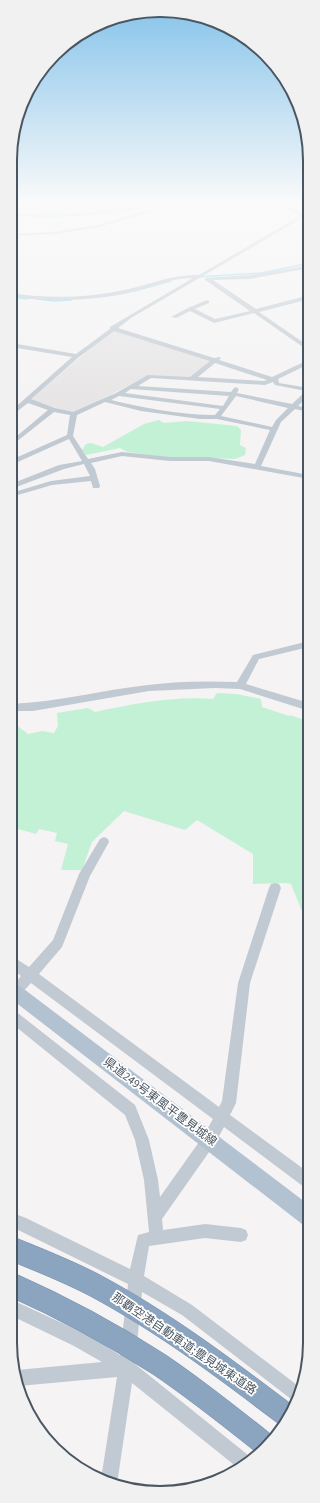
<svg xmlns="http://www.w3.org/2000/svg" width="320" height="1503" font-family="'Source Sans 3','Noto Sans JP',sans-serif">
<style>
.education{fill:#e6e4e5}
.green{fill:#c3f1d5}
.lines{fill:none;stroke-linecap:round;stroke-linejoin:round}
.stream{stroke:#90daee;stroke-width:1.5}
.minor{fill:#c1cad2;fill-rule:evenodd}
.major{fill:#b3c2d1;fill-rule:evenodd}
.highway-bridge-casing{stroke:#7690ad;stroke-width:24;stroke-linecap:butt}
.highway-bridge{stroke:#8ba5c1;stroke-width:23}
.labels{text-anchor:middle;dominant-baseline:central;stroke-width:3.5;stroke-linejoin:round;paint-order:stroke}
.near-street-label{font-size:12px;fill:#4a5661;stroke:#fff}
.rim{fill:none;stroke:#4a5661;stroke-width:2}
</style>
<rect width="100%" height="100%" fill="#f5f3f3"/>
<polygon class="education" points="113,330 211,361 190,378 149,375 77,412 68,412 30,399"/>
<g class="green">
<polygon points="40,204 58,205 62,209 61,215 36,215 41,210 43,206"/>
<polygon points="159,420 164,423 187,421 237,426 241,430 240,445 246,448 245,455 235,459 189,457 170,458 128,452 120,448 86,455 82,450 86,444 91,443 103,447 144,424"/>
<path d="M 217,693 L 236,694 L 261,699 L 262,707 L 289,716 L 290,715 L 302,719 L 305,715 L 309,716 L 309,842 L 306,844 L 304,854 L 309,860 L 309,920 L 302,911 L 291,884 C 282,882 264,884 253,884 L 253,854 L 197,820 L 185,830 L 124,811 L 92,842 L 82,870 L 61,870 L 68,844 L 55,841 L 57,833 L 39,829 L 36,834 L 11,827 L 11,717 L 15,724 L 28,734 L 42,731 L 54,733 L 58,726 L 57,713 L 88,708 L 95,712 C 134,704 173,696 213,699 Z"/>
</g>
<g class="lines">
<g class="stream">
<polyline points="198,277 261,273 310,263"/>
<polyline points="134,291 171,281"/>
<polyline points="11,297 27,299"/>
<polyline points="37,299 54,301 71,300"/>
</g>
<g class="minor">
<path d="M 150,204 L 157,205 C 150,209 139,209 130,210 C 91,216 51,220 11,215 L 11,213 C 58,218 103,211 150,204 Z"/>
<polygon points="169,204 177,204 99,227 55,234 11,236 11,234 55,232 98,225"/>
<path d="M 305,213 L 309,214 L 131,318 L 118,328 L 214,358 L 220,357 L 221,358 L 219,360 L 272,377 L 310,359 L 309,364 L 278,379 L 279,383 L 309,388 L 309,395 L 298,406 L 309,408 L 309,412 L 295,409 L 281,422 L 261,466 L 309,475 L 309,479 L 209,461 L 170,461 L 122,456 L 91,463 L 95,469 L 100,486 L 99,488 L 93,488 L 91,481 L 52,485 L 11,497 L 11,493 L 51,481 L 90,476 L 84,464 L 64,469 L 11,489 L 11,484 L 59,465 L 82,461 L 69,439 L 11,465 L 11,460 L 67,435 L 70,415 L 54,412 L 11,446 L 11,441 L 48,410 L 28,403 L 11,416 L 11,411 L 72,357 L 11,347 L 11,343 L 76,354 L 110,329 L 110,327 L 193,278 C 169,278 147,289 124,294 C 87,301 49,302 11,297 L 11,293 C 49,299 86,298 124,290 C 149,285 172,274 199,275 ZM 114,331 L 210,361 L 190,377 L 148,375 L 116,393 L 73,412 L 55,408 L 31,399 L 79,357 ZM 215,363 L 267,380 L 264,381 L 198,377 ZM 151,378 L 265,385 L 273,382 L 275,385 L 306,391 L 292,404 L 237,393 L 239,389 L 236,387 L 234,388 L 231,392 L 138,386 ZM 131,389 L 229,396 L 223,406 L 125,393 ZM 119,396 L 220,409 L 215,415 C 180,415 145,408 111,400 ZM 236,396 L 288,408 L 276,420 L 272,427 L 221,416 ZM 105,402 L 141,411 L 200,419 L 217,419 L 270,430 L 255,464 L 209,457 L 170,457 L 122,452 L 88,459 L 73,436 L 77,415 Z"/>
<polygon points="310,265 310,268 250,279 213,280 256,309 310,295 310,299 259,312 304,343 310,345 310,349 300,345 254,313 214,323 190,311 176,318 171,317 188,308 207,300 209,301 209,303 195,309 215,319 250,311 205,280 205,278 250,275"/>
<path d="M 309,641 L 309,647 L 259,659 L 246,684 L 309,703 L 309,711 L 240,689 L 215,688 L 149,691 L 33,711 L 11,711 L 11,704 C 57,702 102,690 148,685 C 177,681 208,681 237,682 L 253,655 Z"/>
<polygon points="104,837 108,839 109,842 90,876 62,947 39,974 219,1107 222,1101 238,983 269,888 271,884 275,883 279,884 281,888 250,983 236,1103 230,1115 309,1173 309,1189 304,1187 224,1127 214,1145 162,1219 163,1230 205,1224 241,1228 246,1230 248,1235 246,1240 241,1242 205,1238 149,1246 144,1276 192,1305 301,1388 296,1403 182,1315 142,1292 135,1364 253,1459 238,1468 132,1383 117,1484 101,1479 117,1377 19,1386 15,1371 17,1370 102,1362 74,1346 10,1315 10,1299 86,1334 120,1355 128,1284 10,1226 10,1212 26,1218 130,1269 138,1235 149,1232 144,1180 135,1140 125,1115 10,1022 10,1008 14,1010 135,1105 149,1140 158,1180 160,1197 204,1135 213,1119 31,983 19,996 15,998 10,996 11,988 21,976 10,967 10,955 29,967 53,940 79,874 100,839"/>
</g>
<g class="major">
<polygon points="273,204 282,204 310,216 310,220"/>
<polygon points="10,980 16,983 309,1205 309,1226 302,1224 10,998"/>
</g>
<defs>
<g id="highway-bridge">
<path d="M 10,1248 C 39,1260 68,1271 96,1286 C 165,1323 227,1370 289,1417"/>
<path d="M 10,1284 C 62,1307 112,1334 160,1365 C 197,1390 232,1418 267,1446"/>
</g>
</defs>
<use href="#highway-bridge" class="highway-bridge-casing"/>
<use href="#highway-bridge" class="highway-bridge"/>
</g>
<linearGradient id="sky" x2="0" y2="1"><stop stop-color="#85c3ea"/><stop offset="0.49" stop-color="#fafafa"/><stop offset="1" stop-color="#fafafa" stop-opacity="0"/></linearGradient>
<rect width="320" height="415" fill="url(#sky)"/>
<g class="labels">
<g class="near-street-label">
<text transform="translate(160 1102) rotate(37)">県道249号東風平豊見城線</text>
<text transform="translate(184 1344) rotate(34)">那覇空港自動車道;豊見城東道路</text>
</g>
</g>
<path d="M0 0H320V1503H0ZM160 17H160A143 143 0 0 1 303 160V1343A143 143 0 0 1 160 1486H160A143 143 0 0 1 17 1343V160A143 143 0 0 1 160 17Z" fill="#f1f1f2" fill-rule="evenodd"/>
<path class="rim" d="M160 17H160A143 143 0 0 1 303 160V1343A143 143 0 0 1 160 1486H160A143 143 0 0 1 17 1343V160A143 143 0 0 1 160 17Z"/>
</svg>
